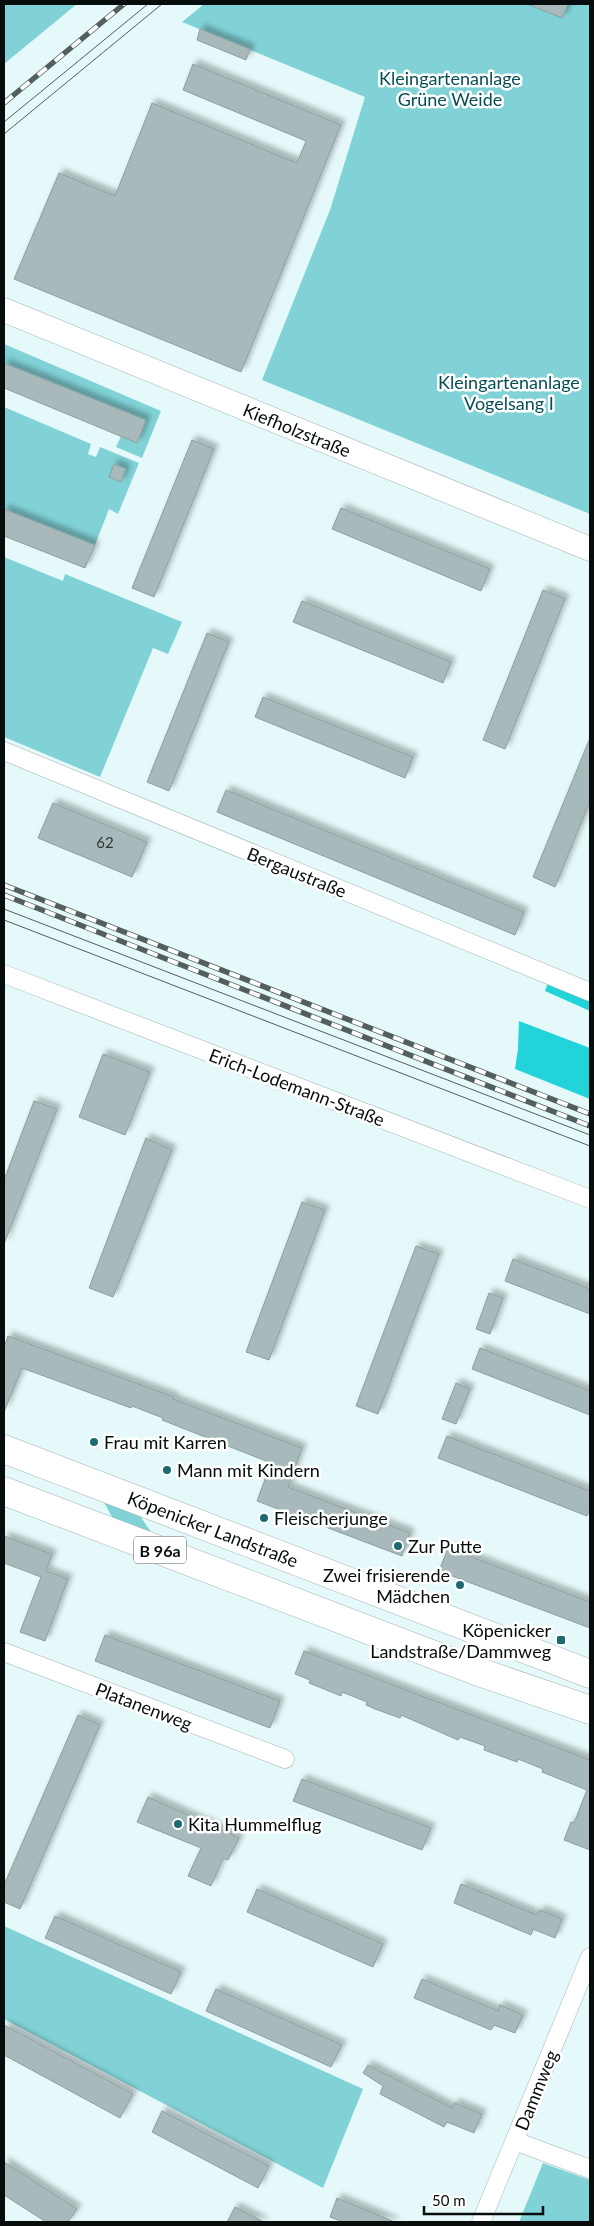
<svg xmlns="http://www.w3.org/2000/svg" width="594" height="2226" font-family="Lato,sans-serif">
<style>
.green{fill:#81d2d6;fill-rule:evenodd}
.forest{fill:#22d3da}
.building{fill:#a7b9ba;stroke:#8c9e9e;filter:url(#shadow)}
.lines{fill:none;stroke-linecap:round;stroke-linejoin:round}
.street-casing{stroke:#a1b3b3;stroke-width:19}
.secondary-casing{stroke:#a1b3b3;stroke-width:25}
.primary-casing{stroke:#a1b3b3;stroke-width:29}
.street{stroke:#fff;stroke-width:18}
.secondary{stroke:#fff;stroke-width:24}
.primary{stroke:#fff;stroke-width:28}
.tram{stroke:#535e5e;stroke-width:1}
.rail-casing{stroke:#535e5e;stroke-width:5.5}
.rail{stroke:#fff;stroke-width:4;stroke-dasharray:11;stroke-linecap:butt}
.poi-dot{fill:#1d6a6e;stroke:#fff;stroke-width:2}
.labels{text-anchor:middle;dominant-baseline:central;stroke-width:5;stroke-linejoin:round;paint-order:stroke}
.number-label{font-size:15px;fill:#2f3838}
.shield{fill:#fff;stroke:#515656;stroke-width:1}
.shield-label{font-size:16px;font-weight:bold;fill:#070d0d}
.park-label{font-size:18px;fill:#064f52;stroke:#fff}
.street-label{font-size:18px;fill:#070d0d;stroke:#fff}
.poi-label{font-size:18px;fill:#070d0d;stroke:#fff;text-anchor:start}
</style>
<defs>
<filter id="shadow"><feDropShadow dx="4.5" dy="-4.5" stdDeviation="2.5" flood-color="#0004"/></filter>
</defs>
<rect width="100%" height="100%" fill="#e6f9fa"/>
<g class="green">
<polygon points="4,4 77,4 4,64"/>
<polygon points="204,4 590,4 590,514 262,380 330,210 365,97 182,22"/>
<polygon points="4,344 161,411 142,458 116,447 121,436 137,442 146,420 4,363"/>
<path d="M 4,407 L 91,444 L 88,454 L 96,457 L 100,447 L 139,463 L 118,514 L 109,509 L 95,545 L 4,509 ZM 114,465 L 126,469 L 121,482 L 109,477 Z"/>
<polygon points="4,557 63,581 65,574 182,622 168,654 153,648 100,777 4,737"/>
<polygon points="101,1497 136,1510 153,1535 116,1524"/>
<polygon points="4,1926 363,2089 323,2188 4,2019"/>
<polygon points="543,2163 590,2180 590,2222 519,2222"/>
</g>
<g class="forest">
<polygon points="548,983 590,1001 590,1011 545,991"/>
<polygon points="519,1021 590,1048 590,1099 515,1069 518,1049"/>
</g>
<g class="building">
<polygon points="527,4 568,4 562,18"/>
<polygon points="200,29 250,49 246,60 197,40"/>
<polygon points="193,64 341,125 241,372 14,279 59,173 115,196 152,103 297,163 306,141 183,90"/>
<polygon points="4,363 146,420 137,443 4,388"/>
<polygon points="192,440 214,449 154,597 132,588"/>
<polygon points="114,464 126,469 121,482 109,477"/>
<polygon points="341,508 490,569 481,591 332,529"/>
<polygon points="4,509 95,545 85,568 4,536"/>
<polygon points="543,590 565,599 505,749 483,740"/>
<polygon points="302,601 451,662 443,683 293,622"/>
<polygon points="207,633 229,642 169,791 147,782"/>
<polygon points="263,697 413,757 405,778 255,717"/>
<polygon points="590,738 590,801 555,887 533,877"/>
<polygon points="226,790 524,912 515,935 217,812"/>
<polygon points="53,803 147,842 132,877 38,838"/>
<polygon points="103,1054 150,1072 125,1135 79,1117"/>
<polygon points="34,1101 57,1109 4,1244 4,1180"/>
<polygon points="146,1138 172,1150 113,1297 89,1288"/>
<polygon points="302,1202 325,1210 269,1360 246,1352"/>
<polygon points="416,1246 439,1254 378,1414 356,1406"/>
<polygon points="513,1259 590,1289 590,1314 505,1281"/>
<polygon points="489,1293 503,1298 490,1334 476,1329"/>
<polygon points="8,1336 174,1397 173,1399 302,1448 288,1487 410,1533 402,1556 257,1501 271,1463 162,1420 163,1418 132,1406 131,1408 22,1368 4,1412 4,1348"/>
<polygon points="480,1348 590,1391 590,1415 472,1369"/>
<polygon points="456,1383 470,1389 456,1424 442,1419"/>
<polygon points="447,1436 590,1491 590,1508 587,1516 438,1458"/>
<polygon points="4,1536 52,1554 46,1571 68,1579 45,1641 20,1632 41,1577 4,1563"/>
<polygon points="448,1548 590,1602 590,1628 439,1571"/>
<polygon points="105,1635 280,1701 270,1728 95,1661"/>
<polygon points="304,1651 590,1760 590,1850 564,1840 571,1822 574,1823 587,1790 542,1772 543,1769 518,1759 517,1762 484,1750 485,1746 460,1737 458,1740 401,1715 400,1718 375,1709 366,1705 367,1702 342,1692 341,1696 309,1683 310,1680 295,1674"/>
<polygon points="78,1715 100,1725 20,1909 4,1902 4,1885"/>
<polygon points="302,1779 431,1828 422,1850 293,1801"/>
<polygon points="148,1797 239,1838 228,1860 223,1858 211,1886 188,1876 201,1848 137,1822"/>
<polygon points="461,1884 537,1915 540,1910 562,1919 555,1938 533,1929 531,1935 454,1903"/>
<polygon points="257,1889 383,1944 373,1967 247,1912"/>
<polygon points="55,1916 181,1972 171,1994 45,1938"/>
<polygon points="422,1979 498,2011 500,2005 523,2015 515,2033 494,2025 491,2030 414,1998"/>
<polygon points="216,1989 342,2045 331,2067 206,2011"/>
<polygon points="4,2025 133,2094 120,2118 4,2055"/>
<polygon points="368,2065 452,2108 455,2103 482,2114 474,2133 447,2122 444,2127 380,2094 383,2086 363,2073"/>
<polygon points="162,2111 269,2166 258,2188 152,2132"/>
<polygon points="4,2162 77,2209 68,2222 46,2222 4,2195"/>
<polygon points="337,2198 395,2222 343,2222 330,2217"/>
<polygon points="235,2207 264,2222 227,2222"/>
</g>
<g class="lines">
<defs>
<g id="street">
<polyline points="4,751 590,992"/>
<polyline points="4,974 590,1199"/>
<polyline points="4,1652 285,1759"/>
<polyline points="515,2141 590,2169"/>
<polyline points="481,2222 590,1957"/>
</g>
<polyline id="secondary" points="4,310 590,549"/>
<g id="primary">
<polyline points="4,1449 590,1674"/>
<polyline points="4,1491 476,1671 590,1710"/>
</g>
</defs>
<use href="#street" class="street-casing"/>
<use href="#secondary" class="secondary-casing"/>
<use href="#primary" class="primary-casing"/>
<use href="#street" class="street"/>
<use href="#secondary" class="secondary"/>
<use href="#primary" class="primary"/>
<g class="tram">
<polyline points="4,122 148,4"/>
<polyline points="4,134 162,4"/>
<polyline points="4,909 590,1135"/>
<polyline points="4,920 590,1146"/>
</g>
<defs>
<g id="rail">
<polyline points="4,103 124,4"/>
<polyline points="4,885 590,1114"/>
<polyline points="4,895 590,1126"/>
</g>
</defs>
<use href="#rail" class="rail-casing"/>
<use href="#rail" class="rail"/>
</g>
<g class="poi-dot">
<circle cx="94" cy="1442" r="5"/>
<circle cx="167" cy="1470" r="5"/>
<circle cx="264" cy="1518" r="5"/>
<circle cx="398" cy="1546" r="5"/>
<circle cx="460" cy="1585" r="5"/>
<rect x="556" y="1635" width="10" height="10" rx="2.5"/>
<circle cx="178" cy="1824" r="5"/>
</g>
<g class="labels">
<g class="number-label">
<text x="105" y="842">62</text>
</g>
<rect class="shield" x="134" y="1536.5" width="52" height="27" rx="4"/>
<g class="shield-label">
<text x="160" y="1550">B 96a</text>
</g>
<g class="park-label">
<text x="450" y="78">Kleingartenanlage<tspan x="450" dy="21">Grüne Weide</tspan></text>
<text x="509" y="382">Kleingartenanlage<tspan x="509" dy="21">Vogelsang I</tspan></text>
</g>
<g class="street-label">
<text transform="translate(297 430) rotate(22)">Kiefholzstraße</text>
<text transform="translate(297 872) rotate(22)">Bergaustraße</text>
<text transform="translate(297 1087) rotate(21)">Erich-Lodemann-Straße</text>
<text transform="translate(213 1529) rotate(21)">Köpenicker Landstraße</text>
<text transform="translate(144 1706) rotate(21)">Platanenweg</text>
<text transform="translate(536 2090) rotate(-68)">Dammweg</text>
</g>
<g class="poi-label">
<text x="104" y="1442">Frau mit Karren</text>
<text x="177" y="1470">Mann mit Kindern</text>
<text x="274" y="1518">Fleischerjunge</text>
<text x="408" y="1546">Zur Putte</text>
<text x="450" y="1575" text-anchor="end">Zwei frisierende<tspan x="450" dy="21">Mädchen</tspan></text>
<text x="551" y="1630" text-anchor="end">Köpenicker<tspan x="551" dy="21">Landstraße/Dammweg</tspan></text>
<text x="188" y="1824">Kita Hummelflug</text>
</g>
</g>
<rect width="594" height="2226" fill="none" stroke="#070d0d" stroke-width="10"/>
<path d="M424 2206v8h119v-8" fill="none" stroke="#070d0d" stroke-width="2.5"/>
<text x="432" y="2206" font-size="15" fill="#070d0d" stroke="#ffffff" stroke-width="4" paint-order="stroke">50 m</text>
</svg>
